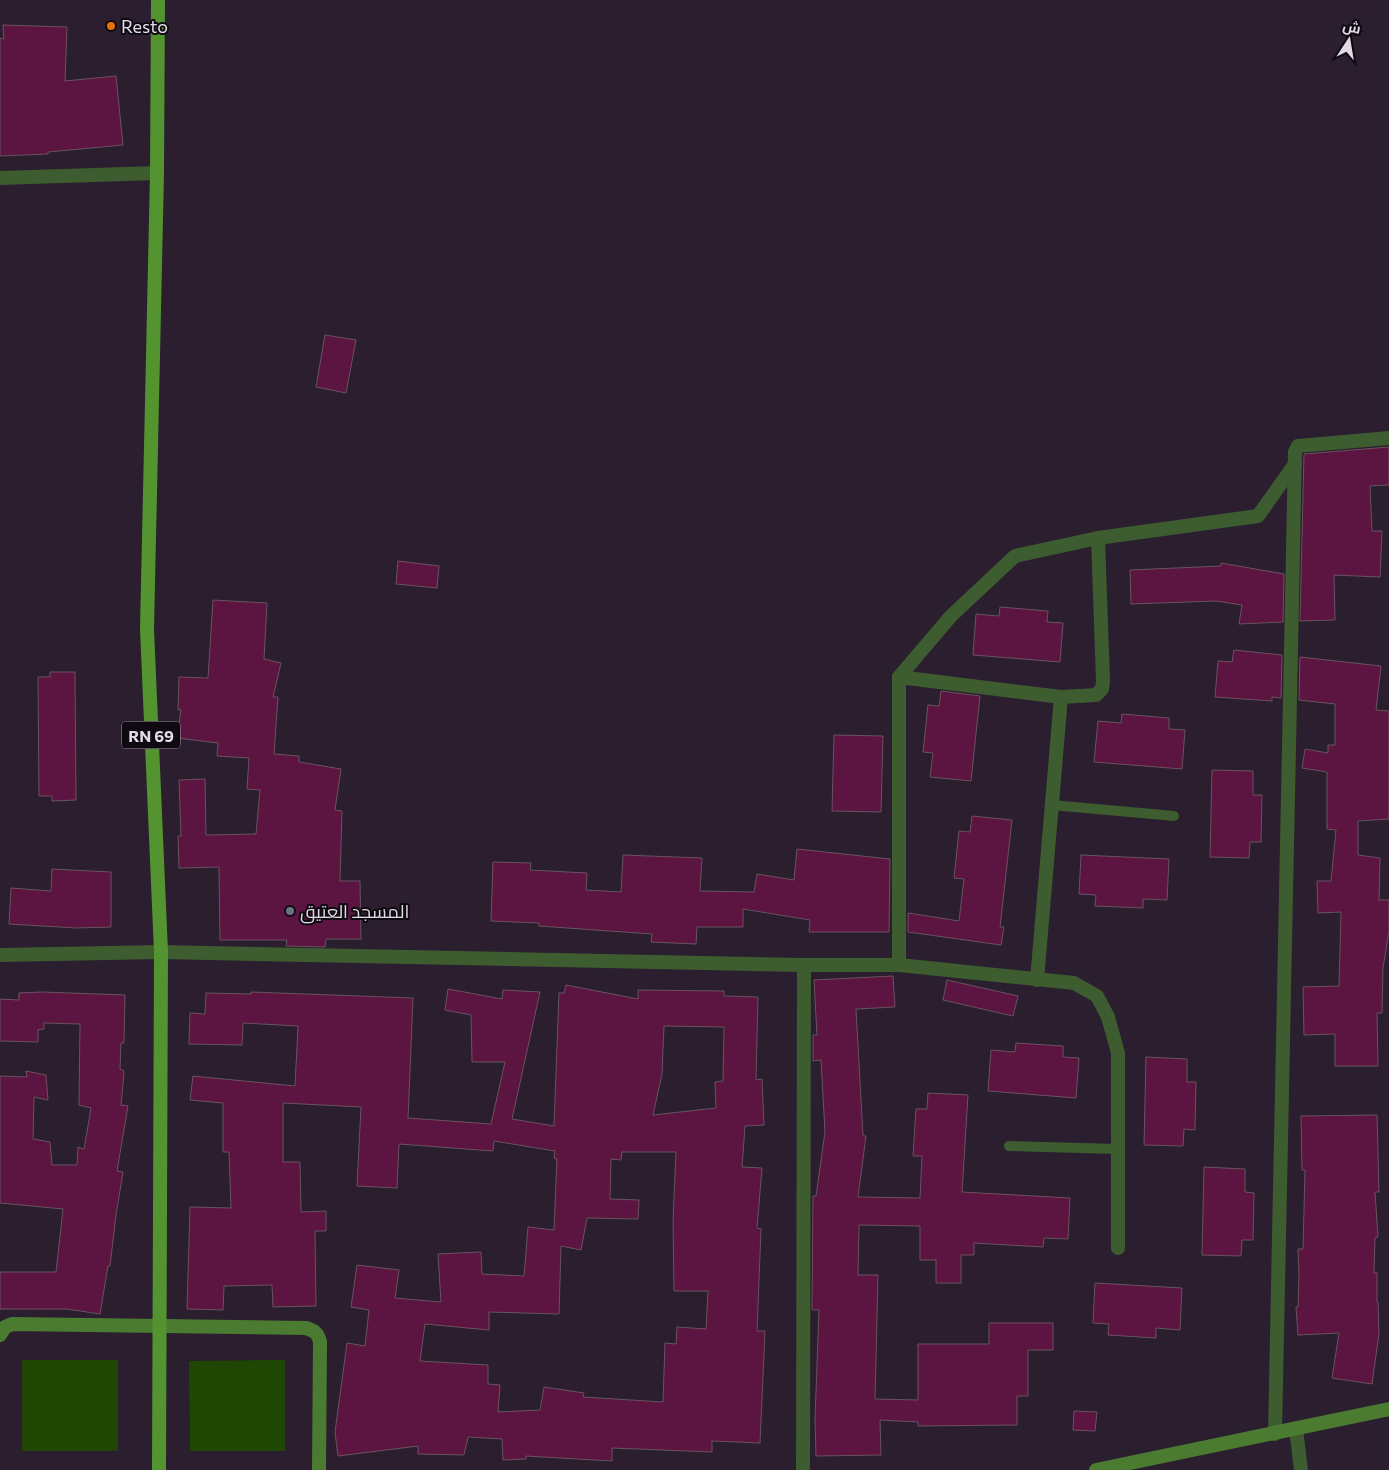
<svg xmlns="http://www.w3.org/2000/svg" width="1389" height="1470" font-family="Commissioner,Cairo,sans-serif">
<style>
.green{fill:#1f4703}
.building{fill:#5c1440;stroke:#6a535e;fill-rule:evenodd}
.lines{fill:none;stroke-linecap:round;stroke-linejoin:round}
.service{stroke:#3d5c2f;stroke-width:10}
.minor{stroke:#3d5c2f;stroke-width:14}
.secondary{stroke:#4a7b31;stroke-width:14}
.primary{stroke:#539431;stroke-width:14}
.food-dot{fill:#e8710a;stroke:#0f0a12;stroke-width:2}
.worship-dot{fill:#6b7280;stroke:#0f0a12;stroke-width:2}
.labels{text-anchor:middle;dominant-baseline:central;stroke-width:4;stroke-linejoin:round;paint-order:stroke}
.shield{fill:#0f0a12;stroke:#a39ca6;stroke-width:1}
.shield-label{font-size:16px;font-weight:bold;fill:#e2dbe6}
.poi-label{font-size:18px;fill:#e2dbe6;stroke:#0f0a12;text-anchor:start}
</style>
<rect width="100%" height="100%" fill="#2a1e2f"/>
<g class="green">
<rect x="22" y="1360" width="96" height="91"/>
<polygon points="285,1360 285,1451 190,1451 189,1361"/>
</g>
<g class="building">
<polygon points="3,25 67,27 65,81 116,76 123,145 48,152 48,154 0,156 0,38 4,39"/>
<polygon points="325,335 356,340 346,393 316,387"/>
<polygon points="1389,447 1389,485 1370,486 1372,531 1382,531 1380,577 1334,575 1335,620 1300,621 1304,454"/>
<polygon points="398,561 439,566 437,588 396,584"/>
<polygon points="1221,563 1284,574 1283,622 1239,624 1242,605 1216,601 1131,604 1130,570 1221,566"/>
<polygon points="213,600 267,603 264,659 281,663 273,697 278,697 274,754 299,756 299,762 341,769 335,810 342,811 340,881 360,881 361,939 326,939 325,947 286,946 287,940 220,940 219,867 179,868 178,836 181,836 179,780 205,779 206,835 256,834 260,790 247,789 249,758 217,756 218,743 177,738 181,710 178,710 179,677 208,678"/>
<polygon points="1000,607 1048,611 1047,622 1063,623 1060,662 973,655 976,614 999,616"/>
<polygon points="1234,650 1282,655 1281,698 1272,697 1272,701 1215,697 1218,661 1232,662"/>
<polygon points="1300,657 1381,666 1376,710 1389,711 1389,819 1358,821 1358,855 1380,858 1379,900 1389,900 1389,931 1383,968 1382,1013 1377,1013 1378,1066 1335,1066 1335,1034 1304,1035 1303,987 1339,986 1341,912 1318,913 1317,881 1331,881 1336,830 1327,829 1327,772 1302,768 1305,749 1328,753 1328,745 1335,745 1335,704 1299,700"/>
<polygon points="50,672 75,672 76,800 52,801 52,796 39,796 38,677 50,677"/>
<polygon points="941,691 980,696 971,781 930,777 933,753 923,752 928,705 939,706"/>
<polygon points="1122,714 1169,718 1169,729 1185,730 1182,769 1094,762 1098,721 1121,723"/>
<polygon points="834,735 883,736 881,812 832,811"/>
<polygon points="1212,770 1253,771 1253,795 1262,795 1261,842 1250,842 1249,858 1210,857"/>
<polygon points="972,816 1012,820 1000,927 1004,927 1001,945 908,932 908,913 959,921 964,879 954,878 959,831 970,832"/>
<polygon points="797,849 890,859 889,932 809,932 810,920 743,909 743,927 697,927 696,944 651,942 652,934 539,926 539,923 491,921 493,862 531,863 530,870 587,873 586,890 621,892 623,855 702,858 700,891 754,892 757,874 794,880"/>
<polygon points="1081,855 1169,859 1167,900 1143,899 1143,908 1095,906 1096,895 1079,894"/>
<polygon points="52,869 111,872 111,927 76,928 9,924 11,888 51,891"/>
<polygon points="893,976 895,1007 856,1009 863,1136 866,1136 858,1197 920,1198 922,1156 913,1156 916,1109 927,1109 928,1093 968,1095 962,1192 1070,1198 1068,1239 1044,1238 1043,1247 974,1243 974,1255 961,1255 961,1283 936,1283 936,1260 920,1260 920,1226 859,1225 858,1275 878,1275 875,1399 918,1400 918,1344 989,1344 989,1323 1053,1323 1053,1350 1028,1350 1028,1396 1017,1396 1017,1425 918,1426 918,1422 880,1420 881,1455 816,1456 815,1419 819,1310 812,1310 813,1196 816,1196 825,1132 821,1060 813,1061 813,1035 817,1035 814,980"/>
<polygon points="947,980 1018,996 1013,1016 943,1000"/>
<path d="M 566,985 L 638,999 L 638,990 L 724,991 L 724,996 L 758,997 L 756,1080 L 762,1079 L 764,1125 L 745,1126 L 742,1167 L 762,1168 L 757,1228 L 761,1229 L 757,1331 L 765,1331 L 760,1443 L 712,1441 L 712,1452 L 612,1448 L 612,1461 L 526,1456 L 526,1459 L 503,1460 L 502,1439 L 468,1437 L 464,1455 L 418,1454 L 418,1446 L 338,1456 L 335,1432 L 347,1343 L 365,1346 L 369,1310 L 351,1307 L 357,1265 L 399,1270 L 395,1298 L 441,1302 L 438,1254 L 481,1252 L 482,1274 L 524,1276 L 528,1227 L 554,1230 L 557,1159 L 554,1158 L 555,1151 L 494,1141 L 493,1151 L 399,1144 L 397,1188 L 357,1186 L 361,1107 L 283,1103 L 283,1162 L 300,1162 L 301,1212 L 326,1211 L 326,1231 L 315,1231 L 316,1306 L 273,1307 L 272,1285 L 224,1286 L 223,1310 L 187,1309 L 190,1207 L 231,1208 L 229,1152 L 223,1152 L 223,1103 L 190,1100 L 193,1076 L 295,1086 L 298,1026 L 243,1023 L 242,1045 L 189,1044 L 190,1013 L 205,1014 L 206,993 L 251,994 L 251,992 L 413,998 L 408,1118 L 491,1124 L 505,1062 L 472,1062 L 471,1015 L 445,1010 L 448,989 L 502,999 L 503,990 L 540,992 L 512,1119 L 554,1126 L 559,993 L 564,993 ZM 664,1026 L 724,1027 L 723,1081 L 715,1082 L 716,1108 L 653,1115 L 662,1074 ZM 622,1152 L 676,1152 L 673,1221 L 674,1291 L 708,1291 L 706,1329 L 677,1327 L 676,1344 L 665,1343 L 663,1402 L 583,1397 L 584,1393 L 544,1387 L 540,1410 L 498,1412 L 500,1385 L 488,1384 L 488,1365 L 420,1361 L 425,1324 L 489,1330 L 489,1312 L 559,1314 L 561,1246 L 581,1250 L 587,1218 L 638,1219 L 639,1200 L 610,1199 L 611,1159 L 621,1160 Z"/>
<polygon points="42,992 125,995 124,1043 121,1043 120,1069 123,1070 124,1073 121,1105 128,1106 117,1171 123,1172 116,1215 110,1266 108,1266 100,1314 67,1309 0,1309 0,1272 56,1272 63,1209 0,1203 0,1076 27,1077 26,1071 46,1075 48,1100 34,1097 33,1139 50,1142 52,1165 77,1165 78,1147 84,1149 91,1108 79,1105 80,1024 44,1023 44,1029 38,1030 38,1042 0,1041 0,999 19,1000 19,993"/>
<polygon points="1016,1043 1063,1046 1063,1057 1079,1058 1076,1098 988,1091 991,1050 1015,1052"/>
<polygon points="1146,1057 1187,1059 1187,1082 1196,1082 1195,1130 1184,1129 1183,1146 1144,1145"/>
<polygon points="1377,1115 1379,1192 1375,1192 1378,1237 1375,1238 1374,1273 1377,1273 1377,1302 1378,1302 1379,1334 1372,1384 1332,1378 1339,1333 1298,1335 1296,1307 1298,1307 1299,1273 1298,1249 1303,1249 1305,1170 1302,1170 1301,1116"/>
<polygon points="1204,1167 1245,1169 1245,1192 1254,1193 1253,1240 1242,1240 1241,1256 1202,1255"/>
<polygon points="1095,1283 1182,1288 1180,1330 1156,1328 1156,1338 1108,1335 1109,1324 1093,1323"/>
<polygon points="1074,1411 1097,1412 1095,1431 1073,1430"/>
</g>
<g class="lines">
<g class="service">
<polyline points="1052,805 1174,816"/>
<polyline points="1009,1146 1118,1149"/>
</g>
<g class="minor">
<polyline points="0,178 157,173"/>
<polyline points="899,677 1061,697 1096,695 1102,689 1103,681 1098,538"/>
<polyline points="0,955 161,952 804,965 803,1470"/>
<polyline points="804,965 899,965 1074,983 1097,996 1108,1017 1118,1053 1118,1248"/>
<polyline points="899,965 899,677 951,616 1015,556 1098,538 1258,516 1295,464"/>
<polyline points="1037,980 1061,697"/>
<polyline points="1296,1429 1301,1470"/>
<polyline points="1275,1434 1295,452 1298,446 1389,438"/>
</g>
<g class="secondary">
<path d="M 0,1335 L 5,1327 L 12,1324 L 306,1328 C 315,1331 318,1333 320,1342 L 319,1470"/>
<polyline points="1096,1470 1389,1409"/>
</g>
<polyline class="primary" points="158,0 157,173 147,629 161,952 159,1470"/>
</g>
<circle class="food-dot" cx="111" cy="26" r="5"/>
<circle class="worship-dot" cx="290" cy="911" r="5"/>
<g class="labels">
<rect class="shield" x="122" y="721.5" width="58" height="27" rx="4"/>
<g class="shield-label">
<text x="151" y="735">RN 69</text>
</g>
<g class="poi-label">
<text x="121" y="26">Resto</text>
<text x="300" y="911">المسجد العتيق</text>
</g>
</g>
<g transform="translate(1349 40) rotate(12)" stroke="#0f0a12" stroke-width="4" paint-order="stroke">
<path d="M0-4L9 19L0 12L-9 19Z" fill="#e2dbe6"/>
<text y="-8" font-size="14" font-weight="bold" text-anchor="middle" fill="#e2dbe6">ش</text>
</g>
</svg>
